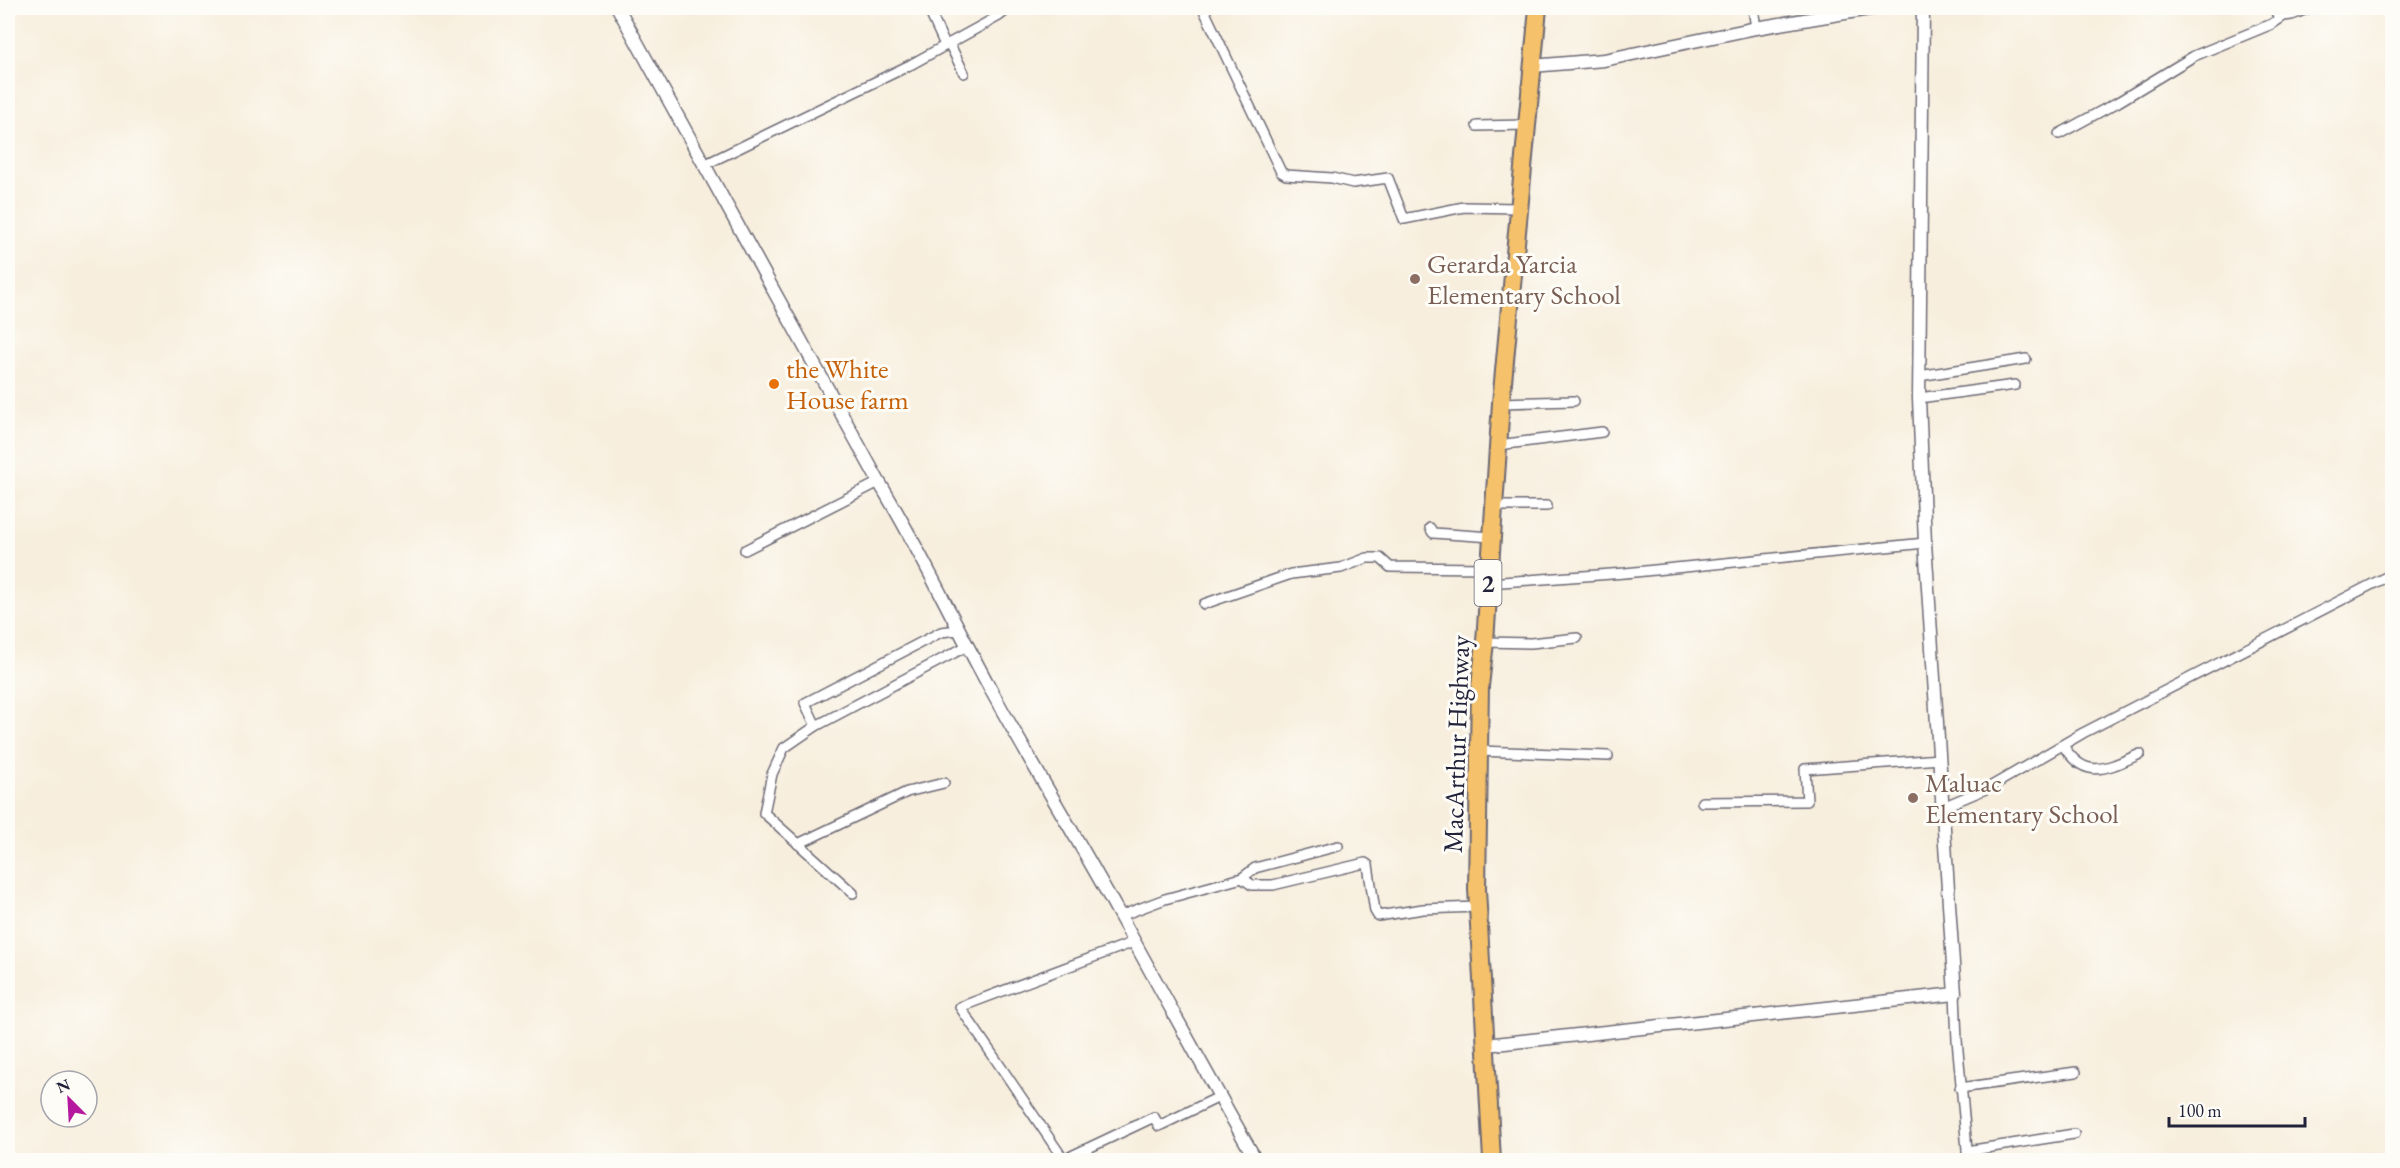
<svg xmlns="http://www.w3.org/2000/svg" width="2400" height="1168" font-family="'EB Garamond',serif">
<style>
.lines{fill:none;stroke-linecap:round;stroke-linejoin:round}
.minor-casing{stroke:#6d6974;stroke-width:12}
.tertiary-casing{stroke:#6d6974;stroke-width:15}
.trunk-casing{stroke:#6d6974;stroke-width:20}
.minor{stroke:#fff;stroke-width:9}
.tertiary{stroke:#fff;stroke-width:12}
.trunk{stroke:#f5c16b;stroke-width:16}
.education-dot{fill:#8d6e63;stroke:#fdfcf7;stroke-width:2}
.food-dot{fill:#e8710a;stroke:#fdfcf7;stroke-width:2}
.labels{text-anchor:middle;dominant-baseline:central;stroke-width:6;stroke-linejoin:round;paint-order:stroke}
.shield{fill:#fdfcf7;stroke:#646373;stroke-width:1.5}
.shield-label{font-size:26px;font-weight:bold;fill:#22223b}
.education-label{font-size:27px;fill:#785e54;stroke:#fdfcf7;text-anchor:start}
.food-label{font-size:27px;fill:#c56008;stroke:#fdfcf7;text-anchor:start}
.street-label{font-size:27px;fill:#22223b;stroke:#fdfcf7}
</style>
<rect width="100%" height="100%" fill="#fdfcf7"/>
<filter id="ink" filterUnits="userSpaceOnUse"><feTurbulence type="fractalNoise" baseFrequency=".0167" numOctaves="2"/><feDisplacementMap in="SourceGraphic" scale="12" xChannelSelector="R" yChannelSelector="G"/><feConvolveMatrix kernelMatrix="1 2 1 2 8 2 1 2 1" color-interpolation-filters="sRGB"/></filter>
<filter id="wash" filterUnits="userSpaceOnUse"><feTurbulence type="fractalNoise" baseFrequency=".008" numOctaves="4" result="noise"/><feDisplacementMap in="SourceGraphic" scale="24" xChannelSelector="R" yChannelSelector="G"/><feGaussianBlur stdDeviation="1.35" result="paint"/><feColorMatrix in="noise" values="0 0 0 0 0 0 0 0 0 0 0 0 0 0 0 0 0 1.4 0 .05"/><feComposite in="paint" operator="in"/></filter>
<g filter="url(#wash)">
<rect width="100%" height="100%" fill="#f7eedd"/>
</g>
<g filter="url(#ink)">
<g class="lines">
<defs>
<g id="minor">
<polyline points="928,8 945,45"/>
<polyline points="1203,8 1281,172 1286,175 1332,178 1353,183 1388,178 1404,219 1464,207 1519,208"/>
<polyline points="1753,8 1756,28"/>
<path d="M 2274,8 L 2277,14 C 2288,19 2299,12 2309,8"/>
<polyline points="949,43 964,73"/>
<polyline points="1477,126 1527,125"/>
<polyline points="2059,134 2118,102 2194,56 2272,24 2282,17"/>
<polyline points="704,165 910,65 999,16 1009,8"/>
<polyline points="1919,376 2026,359"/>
<polyline points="1919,398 2015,385"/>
<polyline points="1501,403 1574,401"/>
<polyline points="1498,445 1602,432"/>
<polyline points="1494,506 1547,506"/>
<polyline points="1430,528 1433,533 1492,537"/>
<polyline points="745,550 879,482"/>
<polyline points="1488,583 1625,573 1925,543"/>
<polyline points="1204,604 1291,574 1341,568 1367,558 1380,558 1390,567 1489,568"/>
<polyline points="1485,642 1531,643 1577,638"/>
<polyline points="816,726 805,703 941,632 958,630"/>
<path d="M 2063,745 C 2085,782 2108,768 2140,754"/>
<polyline points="1479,751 1608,756"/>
<polyline points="1702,802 1807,801 1805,769 1940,759"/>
<polyline points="1943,807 1990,787 2083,733 2392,574"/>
<polyline points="798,844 907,792 944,783"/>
<polyline points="1242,878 1252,885 1273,885 1365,863 1368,865 1375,911 1378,916 1423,909 1478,907"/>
<polyline points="853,893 764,813 772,774 784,748 816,726 967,646"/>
<polyline points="1120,916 1165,899 1242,878 1255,868 1338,846"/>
<polyline points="1955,994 1957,1040 1968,1160"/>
<polyline points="1960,1088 2076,1072"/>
<polyline points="1967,1151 2074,1134"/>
<polyline points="1063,1160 1154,1117 1159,1126 1219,1097"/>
<polyline points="1064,1160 960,1007 1134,942"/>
</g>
<g id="tertiary">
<path d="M 618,8 L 879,482 C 920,549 953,621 991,690 C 1032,765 1078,839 1119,914 C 1165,997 1209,1079 1256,1160"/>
<polyline points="1532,66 1604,60 1756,28 1875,8"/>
<polyline points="1486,1045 1955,994 1925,543 1919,398 1923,8"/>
</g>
<polyline id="trunk" points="1492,1160 1477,889 1480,686 1485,642 1501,403 1538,8"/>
</defs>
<use href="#minor" class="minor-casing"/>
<use href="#tertiary" class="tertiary-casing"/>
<use href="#trunk" class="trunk-casing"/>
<use href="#minor" class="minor"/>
<use href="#tertiary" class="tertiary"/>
<use href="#trunk" class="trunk"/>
</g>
</g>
<g class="education-dot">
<circle cx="1415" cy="279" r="6"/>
<circle cx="1913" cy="798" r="6"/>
</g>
<circle class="food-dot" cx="774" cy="384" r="6"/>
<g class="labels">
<rect class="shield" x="1474.5" y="560" width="27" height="46" rx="4.5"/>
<g class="shield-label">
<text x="1488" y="583">2</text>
</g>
<g class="education-label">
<text x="1427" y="263">Gerarda Yarcia<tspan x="1427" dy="31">Elementary School</tspan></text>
<text x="1925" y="782">Maluac<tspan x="1925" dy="31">Elementary School</tspan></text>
</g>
<g class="food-label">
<text x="786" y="368">the White<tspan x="786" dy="31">House farm</tspan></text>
</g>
<g class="street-label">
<text transform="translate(1456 744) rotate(-88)">MacArthur Highway</text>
</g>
</g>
<rect width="2400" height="1168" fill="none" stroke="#fdfcf7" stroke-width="30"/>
<g transform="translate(69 1099) rotate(336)"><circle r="28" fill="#fdfcf7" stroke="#a5a5ac" stroke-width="1.5"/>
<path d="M0-4.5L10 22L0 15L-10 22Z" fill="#b5179e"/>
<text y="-9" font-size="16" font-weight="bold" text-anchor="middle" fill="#22223b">N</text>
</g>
<path d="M2169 1117v9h136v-9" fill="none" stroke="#22223b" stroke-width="3"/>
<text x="2178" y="1117" font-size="18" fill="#22223b" stroke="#fdfcf7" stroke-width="4.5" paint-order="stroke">100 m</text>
</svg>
